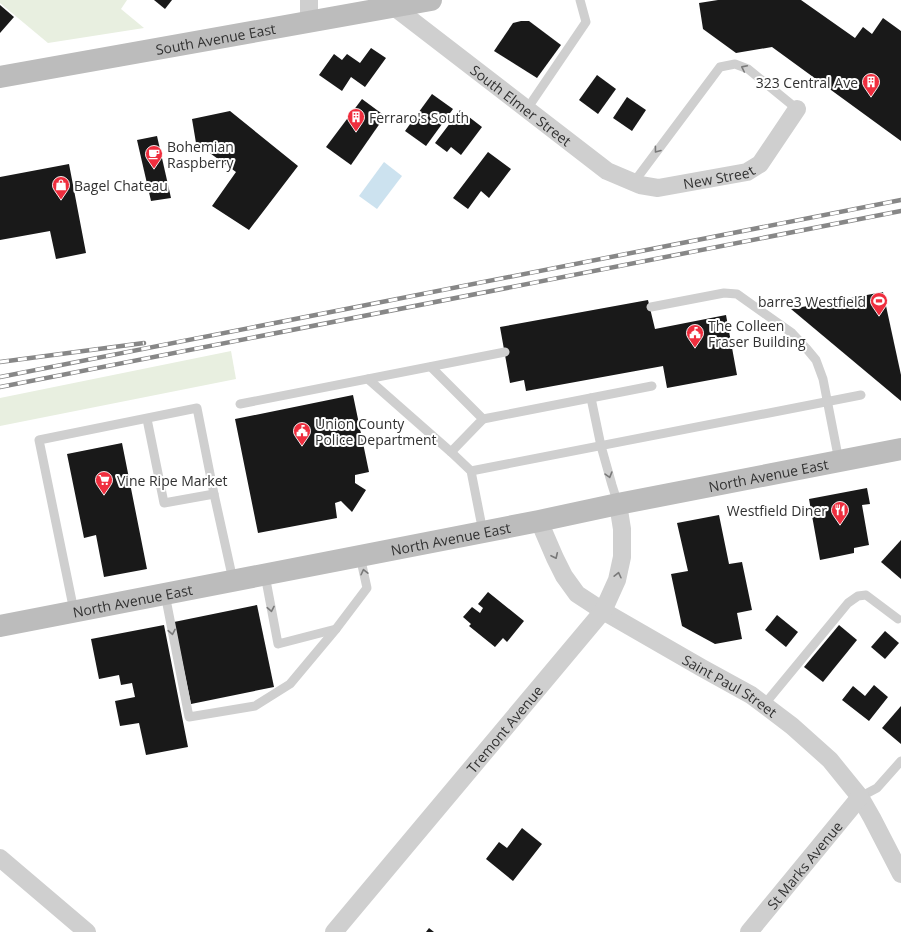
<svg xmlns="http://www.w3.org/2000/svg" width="901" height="932" font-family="'Open Sans',sans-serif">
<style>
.green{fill:#e8efe0}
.water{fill:#cce2ef}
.building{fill:#191919}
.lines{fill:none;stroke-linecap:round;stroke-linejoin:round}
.lane{stroke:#cfcfcf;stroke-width:9}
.street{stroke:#cfcfcf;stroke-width:18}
.secondary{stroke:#bcbcbc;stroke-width:22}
.rail-casing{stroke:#878787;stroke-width:4.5}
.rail{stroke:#fff;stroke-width:3;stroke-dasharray:9;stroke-linecap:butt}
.oneway{stroke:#797979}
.labels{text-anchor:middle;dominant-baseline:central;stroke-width:4;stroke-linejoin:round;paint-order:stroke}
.street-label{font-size:14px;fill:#323232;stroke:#fff}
.poi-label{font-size:14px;fill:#323232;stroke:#fff;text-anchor:start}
</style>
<rect width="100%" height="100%" fill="#fff"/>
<g class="green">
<polygon points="0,0 127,0 121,9 144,28 48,43 0,3"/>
<polygon points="231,351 236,379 0,426 0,398"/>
</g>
<polygon class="water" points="384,162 402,176 377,209 359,196"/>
<g class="building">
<polygon points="154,0 172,0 165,9"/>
<polygon points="718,0 801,0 855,38 863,27 872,34 883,18 901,31 901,141 772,47 736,53 703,29 699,3"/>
<polygon points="0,5 14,17 0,33"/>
<polygon points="521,21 529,21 561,45 537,78 494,51 513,23"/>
<polygon points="371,48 386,58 365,87 351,77 342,91 319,75 334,54 342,60 347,54 360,63"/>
<polygon points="597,75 616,89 598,114 579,100"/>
<polygon points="432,94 453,109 426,146 405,131"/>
<polygon points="627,97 646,110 632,131 613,118"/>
<polygon points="362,99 385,116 351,165 326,147"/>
<polygon points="460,110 482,127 461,155 451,147 447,152 435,143"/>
<polygon points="230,111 298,166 249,230 212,206 236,172 196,143 192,119"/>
<polygon points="157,136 171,198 151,201 137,140"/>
<polygon points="488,152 511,169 489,198 481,191 468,209 453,198"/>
<polygon points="69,164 86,253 56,259 50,231 0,240 0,177"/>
<polygon points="883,292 901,375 901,401 791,309"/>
<polygon points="648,300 655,329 726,315 737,375 667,388 663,366 526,391 524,380 510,383 500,327"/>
<polygon points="353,395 369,472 355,475 355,483 366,490 352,512 341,501 335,503 337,518 258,533 235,419"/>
<polygon points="122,443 147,569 104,577 96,535 84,538 67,454"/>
<polygon points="867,488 870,504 862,505 869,545 854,548 854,553 820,560 809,499"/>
<polygon points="719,515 729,564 742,562 752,610 737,613 742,639 715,644 682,626 671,574 688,571 677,523"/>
<polygon points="901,540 901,579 881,562"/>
<polygon points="488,592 524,621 507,642 503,638 495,647 469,626 471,624 463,617 472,607 480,613 483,608 478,604"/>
<polygon points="257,605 274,687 191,704 174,622"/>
<polygon points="777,615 798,632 786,647 765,630"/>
<polygon points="164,625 188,747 146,755 139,723 120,726 115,701 135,697 132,683 121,685 119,675 99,679 91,639"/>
<polygon points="839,625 857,640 823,682 804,667"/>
<polygon points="885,631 899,643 885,659 871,647"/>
<polygon points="874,685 888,697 869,721 842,700 853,686 865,696"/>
<polygon points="901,706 901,744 882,728"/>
<polygon points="522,828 542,844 513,881 486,859 499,842 507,848"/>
<polygon points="429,928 434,932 426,932"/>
</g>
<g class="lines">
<g class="lane">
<polyline points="527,109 586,22 580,0"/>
<polyline points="634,182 720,67 735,64 748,69 797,109"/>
<polyline points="651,307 724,293 737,294 792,333 806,348 816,360 823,379 839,461"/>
<polyline points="431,367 483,419 451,452"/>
<polyline points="368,379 451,452 471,471 483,532"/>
<polyline points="591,398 601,446 612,485 618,504"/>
<polyline points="240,404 505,352"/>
<polyline points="147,419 164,503 214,494"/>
<polyline points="483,419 652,386"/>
<polyline points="471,471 861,395"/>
<polyline points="265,575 278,644 336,629 367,588 360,556"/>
<polyline points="165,594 189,717 255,706 290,684 336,629"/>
<polyline points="74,611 39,440 197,408 214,494 233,580"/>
<polyline points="764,705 848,603 858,596 866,595 898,619"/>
<polyline points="860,797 877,788 901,761"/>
</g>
<g class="street">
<path id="s1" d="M 393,6 L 607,171 L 640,185 L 658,188 L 747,172 L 760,164 L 797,109"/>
<polyline points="309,21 309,0"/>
<path id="s2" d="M 539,521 L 555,558 L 564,576 L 577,594 L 603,611 L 702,668 L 751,695 L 792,726 L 830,760 L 860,797 L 872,818 L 901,874"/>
<polyline points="0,858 87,932"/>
<path id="s3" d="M 334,932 L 603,611 L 617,580 L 622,557 L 622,529 L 618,504"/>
<path id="s4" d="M 749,932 L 860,797"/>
</g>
<g class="secondary">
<path id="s5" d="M 0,77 L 431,0"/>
<path id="s6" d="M 0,626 L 360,556 L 539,521 L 618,504 L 901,449"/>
</g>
<defs>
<g id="rail">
<polyline points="0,362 144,343"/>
<polyline points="0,377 901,200"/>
<polyline points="0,387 901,211"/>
</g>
</defs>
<use href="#rail" class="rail-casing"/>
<use href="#rail" class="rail"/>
</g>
<defs><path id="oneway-chevron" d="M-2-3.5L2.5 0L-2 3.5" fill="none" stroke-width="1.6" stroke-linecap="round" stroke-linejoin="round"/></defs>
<g class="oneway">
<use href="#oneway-chevron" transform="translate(744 68) rotate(-154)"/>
<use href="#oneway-chevron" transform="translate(657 150) rotate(127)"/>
<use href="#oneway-chevron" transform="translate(609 475) rotate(74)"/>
<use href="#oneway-chevron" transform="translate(555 556) rotate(65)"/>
<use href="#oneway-chevron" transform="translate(364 572) rotate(-103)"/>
<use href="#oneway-chevron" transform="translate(618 575) rotate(-77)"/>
<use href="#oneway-chevron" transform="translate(271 609) rotate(79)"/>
<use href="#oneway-chevron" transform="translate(172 632) rotate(79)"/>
</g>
<defs>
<symbol id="building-pin" viewBox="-11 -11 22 30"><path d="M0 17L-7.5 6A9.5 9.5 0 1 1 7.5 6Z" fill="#ef2e3e" stroke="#fff"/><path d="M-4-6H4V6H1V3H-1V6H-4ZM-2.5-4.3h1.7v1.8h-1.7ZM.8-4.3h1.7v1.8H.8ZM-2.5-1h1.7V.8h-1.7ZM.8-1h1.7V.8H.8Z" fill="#fff"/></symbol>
<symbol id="cafe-pin" viewBox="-11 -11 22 30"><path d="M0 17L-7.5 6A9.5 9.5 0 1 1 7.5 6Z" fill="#ef2e3e" stroke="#fff"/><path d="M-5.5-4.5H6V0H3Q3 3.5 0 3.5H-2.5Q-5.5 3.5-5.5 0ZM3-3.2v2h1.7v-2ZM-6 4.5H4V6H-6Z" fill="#fff"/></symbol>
<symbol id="shop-pin" viewBox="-11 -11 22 30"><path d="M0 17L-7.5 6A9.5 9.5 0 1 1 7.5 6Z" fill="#ef2e3e" stroke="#fff"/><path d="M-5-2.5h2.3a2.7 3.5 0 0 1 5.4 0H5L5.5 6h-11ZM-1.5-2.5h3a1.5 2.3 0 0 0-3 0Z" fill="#fff"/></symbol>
<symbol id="stadium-pin" viewBox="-11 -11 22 30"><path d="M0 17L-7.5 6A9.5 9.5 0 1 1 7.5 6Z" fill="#ef2e3e" stroke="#fff"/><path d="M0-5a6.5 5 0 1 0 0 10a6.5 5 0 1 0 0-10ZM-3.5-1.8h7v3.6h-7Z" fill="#fff"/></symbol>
<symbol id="civic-pin" viewBox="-11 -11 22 30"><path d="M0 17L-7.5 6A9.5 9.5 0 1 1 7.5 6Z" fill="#ef2e3e" stroke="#fff"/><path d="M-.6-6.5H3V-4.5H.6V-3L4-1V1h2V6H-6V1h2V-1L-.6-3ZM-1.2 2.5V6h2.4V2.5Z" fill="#fff"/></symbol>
<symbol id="supermarket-pin" viewBox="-11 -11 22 30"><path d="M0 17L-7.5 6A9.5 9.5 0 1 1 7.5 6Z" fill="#ef2e3e" stroke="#fff"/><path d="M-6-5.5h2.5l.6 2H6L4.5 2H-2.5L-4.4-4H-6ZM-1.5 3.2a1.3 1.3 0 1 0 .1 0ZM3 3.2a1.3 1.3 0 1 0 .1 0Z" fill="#fff"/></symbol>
<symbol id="restaurant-pin" viewBox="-11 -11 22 30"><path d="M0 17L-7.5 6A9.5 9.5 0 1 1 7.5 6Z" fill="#ef2e3e" stroke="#fff"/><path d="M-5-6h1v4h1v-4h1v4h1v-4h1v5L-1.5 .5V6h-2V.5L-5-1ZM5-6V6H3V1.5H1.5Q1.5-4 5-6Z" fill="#fff"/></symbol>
</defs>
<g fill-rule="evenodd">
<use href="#building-pin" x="861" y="72" width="20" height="27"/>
<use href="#building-pin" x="346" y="107" width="20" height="27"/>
<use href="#cafe-pin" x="144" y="144" width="20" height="27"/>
<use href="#shop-pin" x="51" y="175" width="20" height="27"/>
<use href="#stadium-pin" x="869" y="291" width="20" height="27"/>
<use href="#civic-pin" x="685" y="323" width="20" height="27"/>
<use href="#civic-pin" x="292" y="421" width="20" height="27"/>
<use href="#supermarket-pin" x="94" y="470" width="20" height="27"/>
<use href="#restaurant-pin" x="830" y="500" width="20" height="27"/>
</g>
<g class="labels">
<g class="street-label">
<text stroke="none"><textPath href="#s5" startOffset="219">South Avenue East</textPath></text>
<text stroke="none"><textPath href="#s1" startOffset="162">South Elmer Street</textPath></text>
<text stroke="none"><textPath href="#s1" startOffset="386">New Street</textPath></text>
<text stroke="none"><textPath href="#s6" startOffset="783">North Avenue East</textPath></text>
<text stroke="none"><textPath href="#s6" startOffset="459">North Avenue East</textPath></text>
<text stroke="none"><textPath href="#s6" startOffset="135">North Avenue East</textPath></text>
<text stroke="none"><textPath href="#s2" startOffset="261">Saint Paul Street</textPath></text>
<text stroke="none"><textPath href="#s3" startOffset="265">Tremont Avenue</textPath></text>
<text stroke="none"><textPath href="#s4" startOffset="87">St Marks Avenue</textPath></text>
</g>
<g class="poi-label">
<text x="858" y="82" text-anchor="end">323 Central Ave</text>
<text x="369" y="117">Ferraro's South</text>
<text x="167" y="146">Bohemian<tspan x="167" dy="16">Raspberry</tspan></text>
<text x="74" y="185">Bagel Chateau</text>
<text x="866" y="301" text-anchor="end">barre3 Westfield</text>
<text x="708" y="325">The Colleen<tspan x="708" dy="16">Fraser Building</tspan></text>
<text x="315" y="423">Union County<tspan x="315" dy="16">Police Department</tspan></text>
<text x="117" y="480">Vine Ripe Market</text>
<text x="827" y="510" text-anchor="end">Westfield Diner</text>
</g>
</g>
</svg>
